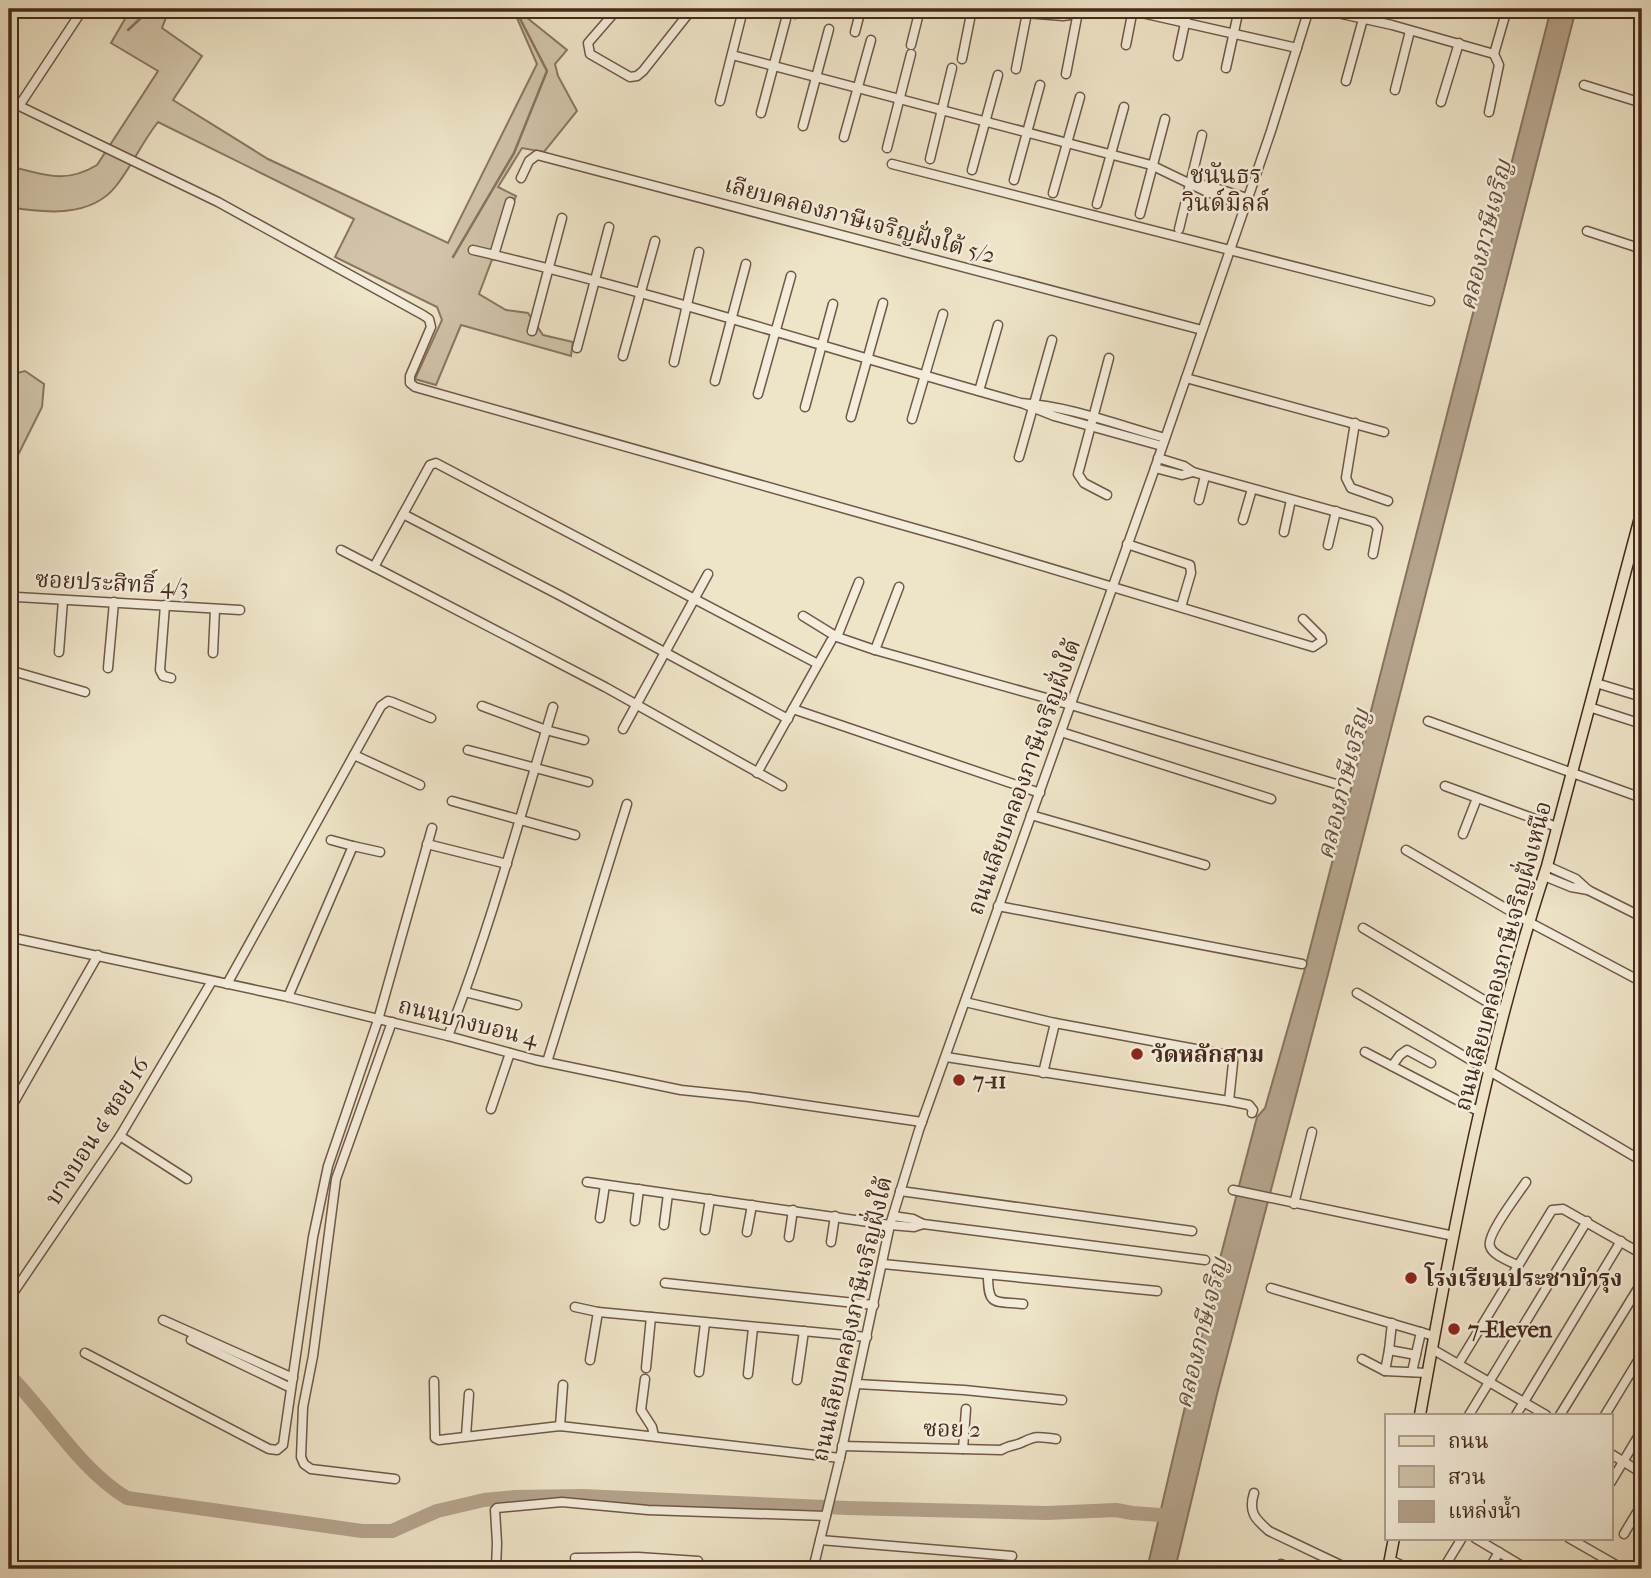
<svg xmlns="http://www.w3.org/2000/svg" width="1651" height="1578" font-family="'IM FELL French Canon','Noto Serif Thai',serif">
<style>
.green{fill:#d1c4aa;stroke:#8b7663;stroke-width:2}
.water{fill:#b5a48d;stroke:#887360;stroke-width:2}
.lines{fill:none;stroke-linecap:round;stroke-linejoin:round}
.stream{stroke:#887360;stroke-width:2.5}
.river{stroke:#b5a48d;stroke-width:14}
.minor-casing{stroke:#6f5847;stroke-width:11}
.major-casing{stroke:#45291c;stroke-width:13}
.minor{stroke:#f4eddb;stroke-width:8}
.major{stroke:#eee4c7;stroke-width:10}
.poi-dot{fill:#8f2418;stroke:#f4eddb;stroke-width:2.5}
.labels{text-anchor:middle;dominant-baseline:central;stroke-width:5;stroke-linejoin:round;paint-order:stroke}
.street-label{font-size:23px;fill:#45291c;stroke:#f4eddb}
.poi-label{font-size:23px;font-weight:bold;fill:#45291c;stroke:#f4eddb;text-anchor:start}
.neighbourhood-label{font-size:24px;fill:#45291c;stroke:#f4eddb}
.water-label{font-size:24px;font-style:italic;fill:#674e3e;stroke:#f4eddb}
</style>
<rect width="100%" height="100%" fill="#eee4c7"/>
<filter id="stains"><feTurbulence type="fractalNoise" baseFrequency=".00286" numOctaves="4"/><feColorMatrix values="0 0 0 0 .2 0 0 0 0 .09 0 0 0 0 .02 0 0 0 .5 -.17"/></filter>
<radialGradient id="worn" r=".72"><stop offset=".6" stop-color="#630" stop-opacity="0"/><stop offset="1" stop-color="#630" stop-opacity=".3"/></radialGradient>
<g class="green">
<path d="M 124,9 L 157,9 L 167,15 L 162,28 L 202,56 L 173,100 L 268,159 L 448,243 L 537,64 L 513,9 L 516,9 L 567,50 L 555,64 L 558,76 L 577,111 L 544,152 L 522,148 L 498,187 L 516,196 L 479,294 L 506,310 L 528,313 L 543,335 L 573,342 L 571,356 L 461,325 L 436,385 L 415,379 L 442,320 L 437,307 L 335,257 L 354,219 L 158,122 C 142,142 132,166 116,186 C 91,218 44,213 9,207 L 9,166 C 43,174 64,185 97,165 L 158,71 L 111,43 L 129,12 Z"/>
<polygon points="25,371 44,384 42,407 17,457 9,489 9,375"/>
</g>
<polygon class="water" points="1551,9 1576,9 1327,978 1217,1394 1175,1569 1147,1569 1217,1270 1257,1117 1265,1108 1304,972"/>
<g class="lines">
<g class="stream">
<polyline points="128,30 143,16 166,9"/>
<polyline points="453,257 514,153 547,71 515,9"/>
</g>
<path class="river" d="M 9,1375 C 48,1414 79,1469 127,1498 L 362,1531 L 392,1531 L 437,1511 L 484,1500 L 515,1497 L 583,1496 L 847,1508 L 1047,1513 L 1116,1510 L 1132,1513 L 1174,1516"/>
<defs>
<g id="minor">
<polyline points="976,9 1063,16 1077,14 1083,9"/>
<polyline points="1124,9 1297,48"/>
<polyline points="1319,9 1392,25 1494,54"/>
<polyline points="614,13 588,43 590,54 630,77 637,76 643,71 692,9"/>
<polyline points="795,14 797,9"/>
<polyline points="855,32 861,9"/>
<polyline points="911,45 920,9"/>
<polyline points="1126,45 1133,9"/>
<polyline points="732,55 1151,165 1205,191 1244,206"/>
<polyline points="1178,56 1188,9"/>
<polyline points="962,59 972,9"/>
<polyline points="1226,68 1239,9"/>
<polyline points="1016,69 1027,13"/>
<polyline points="1066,74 1078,12"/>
<polyline points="1346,81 1363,19"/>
<polyline points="1584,85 1642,103"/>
<polyline points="1395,90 1410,31"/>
<polyline points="9,101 218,202 423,315 429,319 431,327 410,376 410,383 415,387 959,541 1313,647 1322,641 1321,637 1303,619"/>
<polyline points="720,101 743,10"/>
<polyline points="1441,102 1459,43"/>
<polyline points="19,106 83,9"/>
<polyline points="1489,112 1499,65 1494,54 1507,9"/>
<polyline points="761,113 786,19"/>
<polyline points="803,126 829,29"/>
<polyline points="844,137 871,40"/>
<polyline points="887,148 911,54"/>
<polyline points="930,159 952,68"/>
<polyline points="892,164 1430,301"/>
<polyline points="972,170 998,75"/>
<polyline points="521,178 529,161 537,155 1202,330"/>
<polyline points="1014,180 1040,85"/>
<polyline points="1197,186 1206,185 1247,198"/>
<polyline points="1053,193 1080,97"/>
<polyline points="1097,204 1124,107"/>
<polyline points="1140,214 1165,119"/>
<polyline points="1179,229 1202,135"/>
<polyline points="1587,231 1642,249"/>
<path d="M 473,250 C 658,293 838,352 1021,403 C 1069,406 1118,425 1165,438"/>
<polyline points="494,255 510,202"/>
<polyline points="532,331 562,218"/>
<polyline points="577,348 609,227"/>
<polyline points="623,356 655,241"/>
<polyline points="674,362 699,252"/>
<polyline points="1186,378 1384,432"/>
<polyline points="715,381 746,264"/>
<polyline points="979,391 998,325"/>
<polyline points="758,394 791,276"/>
<polyline points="1024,404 1054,416 1162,446"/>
<polyline points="805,407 833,304"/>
<polyline points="851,417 883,303"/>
<polyline points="912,419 943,314"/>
<polyline points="1355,423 1346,478 1351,488 1388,501"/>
<polyline points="1019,457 1052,340"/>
<polyline points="1158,458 1184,466 1193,472 1373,522 1378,528 1373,554"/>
<polyline points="1155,468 1182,475 1193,472"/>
<polyline points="1107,495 1084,483 1078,474 1109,358"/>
<polyline points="1199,500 1205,476"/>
<polyline points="403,514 561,596 788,719"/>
<polyline points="1243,520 1252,489"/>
<polyline points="1284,532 1291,500"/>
<polyline points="1127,544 1190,565 1191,573 1181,607"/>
<polyline points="1328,545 1336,511"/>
<polyline points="341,550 374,567 430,465 436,463 818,664"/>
<polyline points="374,567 605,687 782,786"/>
<polyline points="859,582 837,637 875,650"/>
<polyline points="899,587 875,650 1071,705 1336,784"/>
<polyline points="165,605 160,670 163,676 171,678"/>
<polyline points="803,616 837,637"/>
<polyline points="9,628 11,603 17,597 240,610"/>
<polyline points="59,652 63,600"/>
<polyline points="213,653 215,609"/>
<polyline points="108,668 114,602"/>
<polyline points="9,670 85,692"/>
<polyline points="1596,683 1642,697"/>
<polyline points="482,706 546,730 584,740"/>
<polyline points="1589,707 1642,724"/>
<polyline points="793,709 1040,793"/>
<polyline points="1428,721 1642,798"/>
<polyline points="623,729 708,574"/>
<polyline points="1061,732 1271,799"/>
<polyline points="468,750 588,782"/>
<polyline points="354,755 420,785"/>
<polyline points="757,773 831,641"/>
<polyline points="1445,786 1557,827"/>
<polyline points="452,801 575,835"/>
<polyline points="1031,815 1205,865"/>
<polyline points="1463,834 1477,798"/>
<polyline points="331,840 353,846"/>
<polyline points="427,844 507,864"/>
<polyline points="1406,850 1529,922 1642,982"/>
<polyline points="1547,866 1576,879 1588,890 1642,917"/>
<polyline points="1544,876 1571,887 1588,890"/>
<polyline points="998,906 1302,964"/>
<polyline points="1363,928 1504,1012"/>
<polyline points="9,937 284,996 448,1036 536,1060 681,1090 749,1097 922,1122"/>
<polyline points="227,984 381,706 388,701 392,702 431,718"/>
<polyline points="465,992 517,1005"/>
<polyline points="1357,993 1642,1161"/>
<polyline points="288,997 353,846 380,852"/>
<polyline points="965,1002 1055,1023 1228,1055 1233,1059 1233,1063 1229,1101"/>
<polyline points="392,1022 336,1179 313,1356 303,1407 301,1457 304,1464 311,1469 395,1479"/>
<path d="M 448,1036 C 490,929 520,817 553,707"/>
<polyline points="1365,1052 1480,1112"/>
<polyline points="946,1057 1229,1101 1249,1105 1253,1110 1252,1113"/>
<polyline points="547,1062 627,804"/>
<polyline points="1392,1066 1400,1055 1407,1050 1431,1063"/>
<polyline points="1043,1073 1055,1023"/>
<polyline points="491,1109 510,1053"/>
<polyline points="9,1111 98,955"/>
<polyline points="120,1136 187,1179"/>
<polyline points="587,1182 890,1225 914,1227 923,1224"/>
<polyline points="1233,1190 1454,1236"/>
<polyline points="900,1191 1192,1231"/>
<polyline points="1294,1204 1312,1132"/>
<polyline points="893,1216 913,1219 923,1224 1205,1260"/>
<polyline points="600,1218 605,1185"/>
<polyline points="635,1221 639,1189"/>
<polyline points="664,1225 668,1194"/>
<polyline points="705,1230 710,1199"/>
<polyline points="747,1232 752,1205"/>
<polyline points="789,1237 793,1210"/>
<polyline points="831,1242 835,1216"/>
<polyline points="883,1264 1157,1291"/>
<path d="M 1517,1265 C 1509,1261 1492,1255 1490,1246 C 1486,1235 1519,1193 1526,1182"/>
<path d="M 988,1275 C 988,1307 994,1301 1023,1304"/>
<polyline points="665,1283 874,1305"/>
<polyline points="1271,1288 1434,1336"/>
<polyline points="9,1299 120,1136 212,981"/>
<polyline points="575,1307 598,1312 867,1337"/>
<polyline points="163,1320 293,1378"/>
<polyline points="1392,1323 1389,1350 1416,1355"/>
<polyline points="191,1340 291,1388"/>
<polyline points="1432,1349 1546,1415"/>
<polyline points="85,1353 269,1449 277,1450 283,1445 313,1237 328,1166 378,1020 432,828"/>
<polyline points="1362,1359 1385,1371 1427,1373"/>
<polyline points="590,1360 598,1312"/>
<polyline points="1459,1363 1552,1210 1563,1209 1642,1254"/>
<polyline points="646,1368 651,1317"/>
<polyline points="1385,1371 1389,1350"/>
<polyline points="699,1372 705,1323"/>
<polyline points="1412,1372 1421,1332"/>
<polyline points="748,1374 753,1328"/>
<polyline points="645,1379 641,1410 652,1427 654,1436"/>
<polyline points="797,1380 804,1331"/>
<polyline points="434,1381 435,1438 439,1440 560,1426 840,1458"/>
<polyline points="857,1384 964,1390 1062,1400"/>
<polyline points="1469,1415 1587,1221"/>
<polyline points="1516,1415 1621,1241"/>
<polyline points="1560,1415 1642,1282"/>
<polyline points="1605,1415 1642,1354"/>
<polyline points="560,1426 563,1385"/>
<polyline points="466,1436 469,1394"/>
<path d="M 842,1446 L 1001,1450 C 1009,1445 1015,1446 1023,1442 C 1038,1435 1039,1437 1056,1439"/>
<polyline points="963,1449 966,1409"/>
<polyline points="1611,1454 1642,1473"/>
<polyline points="1611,1482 1642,1430"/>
<path d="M 1254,1493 C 1248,1512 1255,1519 1269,1531 L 1349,1569"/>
<polyline points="1624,1534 1642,1504"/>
<polyline points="1475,1538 1527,1569"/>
<polyline points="1569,1538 1623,1569"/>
<polyline points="820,1540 1012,1556"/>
<polyline points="575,1558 638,1557 698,1561"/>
<polyline points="1390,1560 1410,1569"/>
<polyline points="1281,1564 1293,1569"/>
<polyline points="436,1569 436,1568"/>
<polyline points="496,1569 497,1543 495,1510 497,1508 562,1502 648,1510 826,1516"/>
<polyline points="599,1569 601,1558"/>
<polyline points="813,1569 840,1458 890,1225 919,1130 1155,468 1271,131 1309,9"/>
<polyline points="1443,1569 1462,1538"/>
<polyline points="1489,1569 1499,1552"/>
</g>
<g id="major">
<path d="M 1420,1415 C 1453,1230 1488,1044 1547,866 L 1642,510"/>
<polyline points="1388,1569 1394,1538"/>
</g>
</defs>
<use href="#minor" class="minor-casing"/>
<use href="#major" class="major-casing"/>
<use href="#minor" class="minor"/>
<use href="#major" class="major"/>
</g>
<g class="poi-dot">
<circle cx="1137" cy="1054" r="7"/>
<circle cx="959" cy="1080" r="7"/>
<circle cx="1411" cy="1278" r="7"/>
<circle cx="1454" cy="1329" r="7"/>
</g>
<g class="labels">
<g class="street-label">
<text transform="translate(860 220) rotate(15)">เลียบคลองภาษีเจริญฝั่งใต้ 5/2</text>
<text transform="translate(112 583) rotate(3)">ซอยประสิทธิ์ 4/3</text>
<text transform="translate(1024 777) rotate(-70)">ถนนเลียบคลองภาษีเจริญฝั่งใต้</text>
<text transform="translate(1503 956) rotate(-75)">ถนนเลียบคลองภาษีเจริญฝั่งเหนือ</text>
<text transform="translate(468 1022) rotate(14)">ถนนบางบอน 4</text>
<text transform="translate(97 1131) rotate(-57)">บางบอน ๔ ซอย 16</text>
<text transform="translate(852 1319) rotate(-77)">ถนนเลียบคลองภาษีเจริญฝั่งใต้</text>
<text transform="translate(952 1429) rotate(1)">ซอย 2</text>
</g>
<g class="poi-label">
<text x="1151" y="1054">วัดหลักสาม</text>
<text x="973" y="1080">7-11</text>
<text x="1425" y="1278">โรงเรียนประชาบำรุง</text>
<text x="1468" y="1329">7-Eleven</text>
</g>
<g class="neighbourhood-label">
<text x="1226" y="175">ชนันธร<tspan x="1226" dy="28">วินด์มิลล์</tspan></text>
</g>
<g class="water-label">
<text transform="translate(1485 235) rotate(-76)">คลองภาษีเจริญ</text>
<text transform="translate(1343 784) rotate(-76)">คลองภาษีเจริญ</text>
<text transform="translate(1201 1333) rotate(-76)">คลองภาษีเจริญ</text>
</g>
</g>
<rect width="1651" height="1578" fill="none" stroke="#eee4c7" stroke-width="35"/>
<rect x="10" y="10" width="1630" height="1557" fill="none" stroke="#45291c" stroke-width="3.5"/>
<rect x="18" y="18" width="1616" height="1543" fill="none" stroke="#45291c" stroke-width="2"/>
<rect x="1385" y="1414" width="228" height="126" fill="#f4eddb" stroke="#ae9f8f" stroke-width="2"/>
<rect x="1399" y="1436" width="35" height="10" fill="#eee4c7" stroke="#ae9f8f" stroke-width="2"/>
<text x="1448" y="1448" font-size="21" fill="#45291c">ถนน</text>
<rect x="1399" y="1466" width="35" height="21" fill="#d1c4aa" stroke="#ae9f8f" stroke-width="2"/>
<text x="1448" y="1484" font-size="21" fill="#45291c">สวน</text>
<rect x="1399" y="1501" width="35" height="21" fill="#b5a48d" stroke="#ae9f8f" stroke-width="2"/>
<text x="1448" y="1518" font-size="21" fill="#45291c">แหล่งน้ำ</text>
<rect width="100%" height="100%" filter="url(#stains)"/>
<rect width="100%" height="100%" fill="url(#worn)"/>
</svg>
